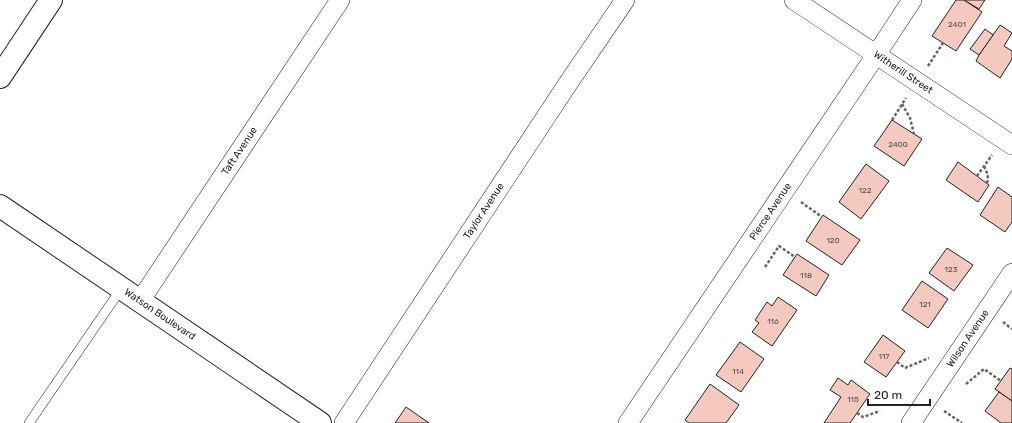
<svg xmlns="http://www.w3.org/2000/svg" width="1012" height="423" font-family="Rubik,sans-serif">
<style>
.building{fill:#f3c9c0;stroke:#222}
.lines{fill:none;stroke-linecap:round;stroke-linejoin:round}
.lane-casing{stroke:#222;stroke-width:10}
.street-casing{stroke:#222;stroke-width:20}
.secondary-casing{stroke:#222;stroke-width:24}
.path{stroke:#646464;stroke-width:2.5;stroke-dasharray:3 2;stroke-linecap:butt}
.lane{stroke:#fff;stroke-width:9}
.street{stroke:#fff;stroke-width:19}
.secondary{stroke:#fff;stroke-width:22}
.labels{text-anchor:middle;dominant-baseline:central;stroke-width:3;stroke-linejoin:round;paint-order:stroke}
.number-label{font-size:8px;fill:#564c4a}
.street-label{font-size:10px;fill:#222;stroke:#fff}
</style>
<rect width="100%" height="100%" fill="#fff"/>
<g class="building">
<polygon points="956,0 964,0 982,12 956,51 932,36"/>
<polygon points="964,0 985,0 979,9"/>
<polygon points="1000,25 1012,33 1004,46 1012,51 1012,59 1000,78 976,61 979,55"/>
<polygon points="985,29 993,35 979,55 970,49"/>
<polygon points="892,120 922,139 904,166 874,146"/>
<polygon points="958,162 989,185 978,202 946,180"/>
<polygon points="866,164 889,181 861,219 839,202"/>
<polygon points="998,187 1012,197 1012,222 1005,232 980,215"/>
<polygon points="823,215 860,240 842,265 806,241"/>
<polygon points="947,248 973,265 954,291 929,273"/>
<polygon points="797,254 829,275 816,296 783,275"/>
<polygon points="922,281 948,299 928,328 902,310"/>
<polygon points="778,297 797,310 772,346 752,332 759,323 755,320 767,302 772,306"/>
<polygon points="883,335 905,351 886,377 864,362"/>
<polygon points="740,342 764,359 741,392 716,375"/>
<polygon points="1010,368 1012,369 1012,401 995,389"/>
<polygon points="838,378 848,385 851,380 870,394 850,423 824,423 841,397 830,390"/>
<polygon points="710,384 739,405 726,423 689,423 685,420"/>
<polygon points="999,392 1012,401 1012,423 1001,423 985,411"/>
<polygon points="406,407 429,423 395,423"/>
</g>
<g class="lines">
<defs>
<polyline id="lane" points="29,423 121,289"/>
<g id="street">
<path id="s1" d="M 794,0 L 1012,145"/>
<path id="s2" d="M 140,301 L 340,0"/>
<path id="s3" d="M 344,423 L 569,82 L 625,0"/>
<path id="s4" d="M 628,423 L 876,55 L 912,0"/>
<path id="s5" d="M 911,423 L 1012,273"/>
</g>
<g id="secondary">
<polyline points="0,77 51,0"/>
<path id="s6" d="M 0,206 L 320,423"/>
</g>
</defs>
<use href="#lane" class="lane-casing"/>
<use href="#street" class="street-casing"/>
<use href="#secondary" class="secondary-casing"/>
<g class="path">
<polyline points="928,66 943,43"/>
<polyline points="902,104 910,118 914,134"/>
<polyline points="892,120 906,98"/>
<path d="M 984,166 C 987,172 989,177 987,183"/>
<polyline points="977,176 992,155"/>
<polyline points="801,202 822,217"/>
<polyline points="765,267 779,246 795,257"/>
<polyline points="1003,322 1012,329"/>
<polyline points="897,362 905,368 929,358"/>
<polyline points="966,384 984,369 1001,381"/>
<polyline points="944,411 962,423"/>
<polyline points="857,413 863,417 880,411"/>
</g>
<use href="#lane" class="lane"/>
<use href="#street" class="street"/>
<use href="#secondary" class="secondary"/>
</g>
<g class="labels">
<g class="number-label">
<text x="957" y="24">2401</text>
<text x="898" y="144">2400</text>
<text x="865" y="190">122</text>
<text x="833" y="240">120</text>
<text x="951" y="269">123</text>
<text x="806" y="275">118</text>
<text x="925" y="304">121</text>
<text x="773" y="321">116</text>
<text x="884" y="356">117</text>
<text x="738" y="371">114</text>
<text x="853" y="399">115</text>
</g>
<g class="street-label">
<text stroke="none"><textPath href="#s1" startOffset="131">Witherill Street</textPath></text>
<text stroke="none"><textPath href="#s2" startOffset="180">Taft Avenue</textPath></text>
<text stroke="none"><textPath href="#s3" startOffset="254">Taylor Avenue</textPath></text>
<text stroke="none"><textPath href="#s4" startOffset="255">Pierce Avenue</textPath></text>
<text stroke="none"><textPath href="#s6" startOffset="193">Watson Boulevard</textPath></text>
<text stroke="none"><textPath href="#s5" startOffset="102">Wilson Avenue</textPath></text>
</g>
</g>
<path d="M868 399v6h62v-6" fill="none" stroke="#222222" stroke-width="2"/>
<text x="874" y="399" font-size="12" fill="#222222" stroke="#ffffff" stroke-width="3" paint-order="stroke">20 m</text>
</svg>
